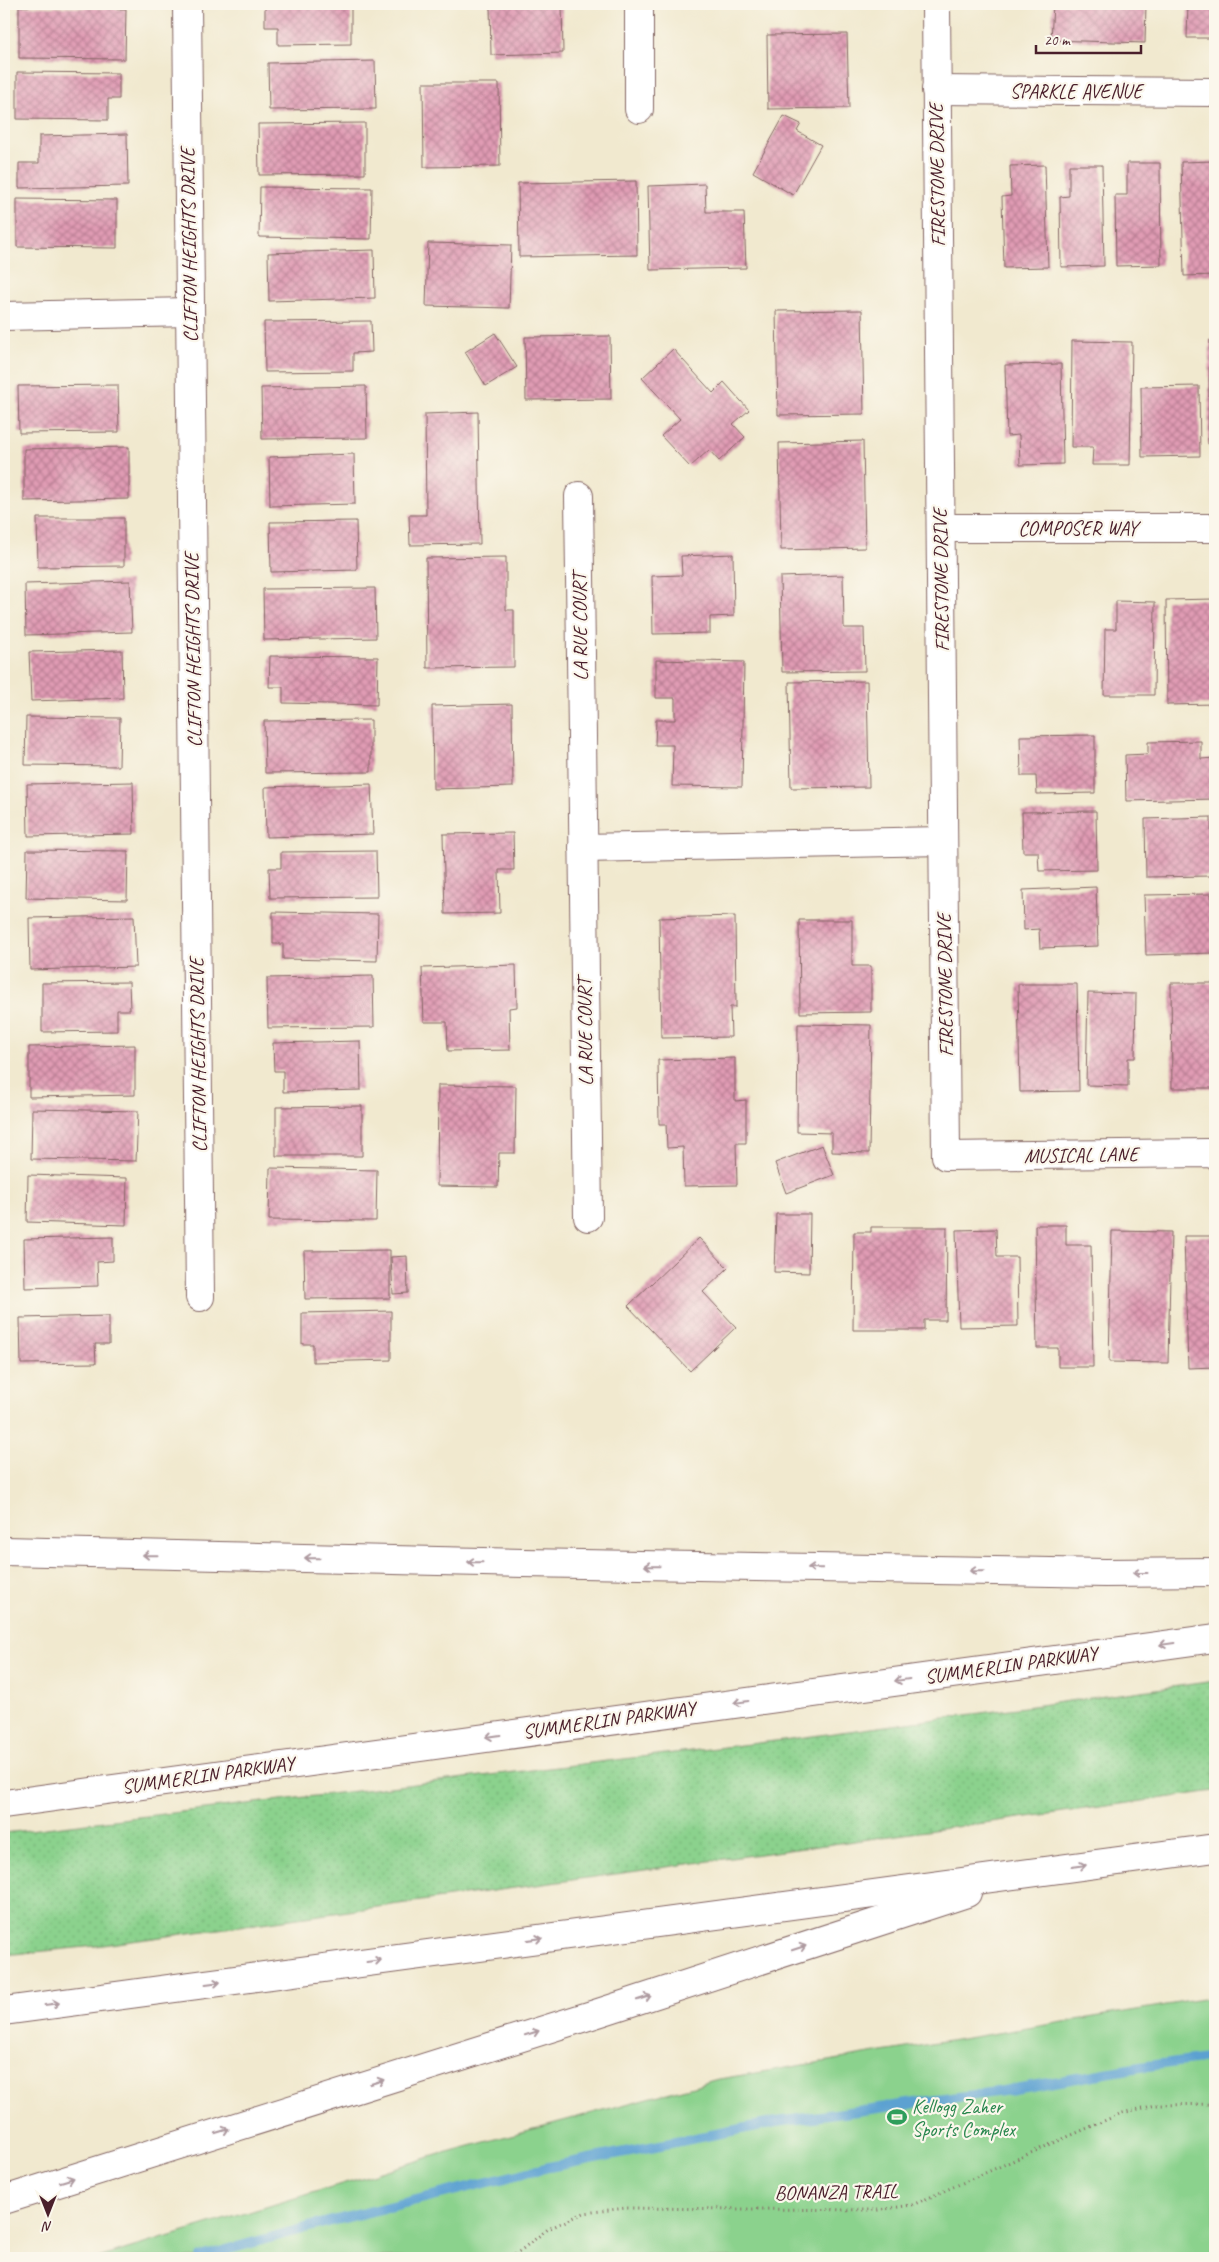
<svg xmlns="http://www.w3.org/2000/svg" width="1219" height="2262" font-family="Caveat,sans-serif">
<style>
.grass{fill:url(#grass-dots);stroke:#6a785c}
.garden{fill:#8bd28d;stroke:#6a785c}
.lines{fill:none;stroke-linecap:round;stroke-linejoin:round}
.stream{stroke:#5ca1d1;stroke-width:10}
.building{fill:url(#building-cross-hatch)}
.minor-casing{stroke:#846664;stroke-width:30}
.motorway-casing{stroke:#846664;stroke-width:30}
.path{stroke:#846664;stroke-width:3;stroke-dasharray:1 4;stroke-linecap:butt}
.minor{stroke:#fff;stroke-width:28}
.motorway{stroke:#fff;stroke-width:28}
.oneway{stroke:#ae9aa0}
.labels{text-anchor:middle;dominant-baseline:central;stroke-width:4.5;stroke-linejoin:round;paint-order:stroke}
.street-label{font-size:20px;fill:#4a1f2b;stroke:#fbf7ec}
.leisure-label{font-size:20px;fill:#27864d;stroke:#fbf7ec;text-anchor:start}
</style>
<defs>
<pattern id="grass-dots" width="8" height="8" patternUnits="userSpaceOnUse" patternTransform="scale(1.25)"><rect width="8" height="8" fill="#8bd28d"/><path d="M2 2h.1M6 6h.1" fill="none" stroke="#79b47a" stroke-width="1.8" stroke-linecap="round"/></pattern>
<pattern id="building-cross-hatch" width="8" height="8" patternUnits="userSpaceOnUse" patternTransform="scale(1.25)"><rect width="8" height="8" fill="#e09bb4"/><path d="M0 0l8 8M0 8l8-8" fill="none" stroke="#b87e93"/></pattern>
</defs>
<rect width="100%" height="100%" fill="#fbf7ec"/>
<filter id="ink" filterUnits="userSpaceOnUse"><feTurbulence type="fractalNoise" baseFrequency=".02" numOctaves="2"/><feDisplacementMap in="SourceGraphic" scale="10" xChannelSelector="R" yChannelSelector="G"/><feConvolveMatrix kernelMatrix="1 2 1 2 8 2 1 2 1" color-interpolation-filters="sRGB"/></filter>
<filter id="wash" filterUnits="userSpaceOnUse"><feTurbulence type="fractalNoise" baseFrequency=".0096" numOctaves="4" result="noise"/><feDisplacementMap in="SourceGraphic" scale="20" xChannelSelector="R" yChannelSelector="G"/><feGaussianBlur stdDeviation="1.12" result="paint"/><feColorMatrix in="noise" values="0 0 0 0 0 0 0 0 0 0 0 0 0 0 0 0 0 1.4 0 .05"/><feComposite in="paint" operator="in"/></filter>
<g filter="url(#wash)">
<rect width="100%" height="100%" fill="#f1e9cf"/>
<polygon class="grass" points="1215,1681 1215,1791 96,1946 4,1955 4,1833 783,1740"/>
<polygon class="garden" points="1215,1997 1215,2258 98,2258 440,2154 719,2079"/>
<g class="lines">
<polyline class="stream" points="201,2257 320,2224 549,2167 777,2122 1003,2091 1140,2067 1215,2057"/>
</g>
<g id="blocks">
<g class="building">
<polygon points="265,4 351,4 351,44 278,45 278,27 265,27"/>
<polygon points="490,4 562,4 563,53 491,55"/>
<polygon points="742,4 817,4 817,6 742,7"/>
<polygon points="1053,4 1146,4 1145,43 1051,40"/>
<polygon points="1188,4 1215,4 1215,38 1187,38"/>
<polygon points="19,6 126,9 125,59 19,58"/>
<polygon points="847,34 849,108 768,109 767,35"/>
<polygon points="375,61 376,109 269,110 268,63"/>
<polygon points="17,72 119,73 119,99 108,99 108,120 17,119"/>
<polygon points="423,83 499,83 500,166 424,167"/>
<polygon points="784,116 801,124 797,131 821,145 793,195 753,172"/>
<polygon points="365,123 365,174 259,175 258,124"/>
<polygon points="127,134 128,186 19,188 19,163 39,163 39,136"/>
<polygon points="1215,161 1215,275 1184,276 1181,162"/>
<polygon points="1127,163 1160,163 1161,265 1116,266 1115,195 1127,195"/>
<polygon points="1045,165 1048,267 1004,268 1002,197 1011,196 1010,166"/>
<polygon points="1069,165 1102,165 1104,266 1061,267 1060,197 1069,196"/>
<polygon points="636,181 637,255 519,257 518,183"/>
<polygon points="705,184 706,212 744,212 746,268 650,270 648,186"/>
<polygon points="260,187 372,188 371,239 259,237"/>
<polygon points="17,199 117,200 117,248 17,247"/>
<polygon points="428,243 511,245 509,308 426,306"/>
<polygon points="374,250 375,298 269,301 268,253"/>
<polygon points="862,310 864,414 778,415 776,311"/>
<polygon points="371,321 372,352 353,353 353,371 265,372 264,322"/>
<polygon points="495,333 517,367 486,386 465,352"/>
<polygon points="610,336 611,399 526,400 525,337"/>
<polygon points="1210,340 1215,340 1215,445 1208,444"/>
<polygon points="1072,341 1132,342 1130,465 1092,465 1093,447 1071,447"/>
<polygon points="673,349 713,393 724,382 749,410 733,424 745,437 719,461 709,450 690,467 661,436 680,419 642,378"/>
<polygon points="1061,364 1063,464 1020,465 1019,435 1007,436 1005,365"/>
<polygon points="118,385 119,432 19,433 18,386"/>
<polygon points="366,386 367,438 262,439 261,388"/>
<polygon points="1199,386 1200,456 1142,457 1141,387"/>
<polygon points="478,412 480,544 410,545 409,515 426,515 425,414"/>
<polygon points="863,441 865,548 781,550 779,443"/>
<polygon points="129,447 129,499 24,501 24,449"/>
<polygon points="354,454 355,504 270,506 269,457"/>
<polygon points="37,518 124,518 124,566 38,567"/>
<polygon points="356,521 357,570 271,572 270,522"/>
<polygon points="733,554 734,616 710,617 710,633 653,634 652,576 682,575 681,556"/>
<polygon points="506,557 506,610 514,610 514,667 427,668 426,558"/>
<polygon points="843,575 844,628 864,628 865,671 782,672 780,577"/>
<polygon points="130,581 132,632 26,635 25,584"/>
<polygon points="375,588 376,638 264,640 263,589"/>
<polygon points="1215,599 1215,704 1167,705 1166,600"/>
<polygon points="1116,601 1155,602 1154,695 1104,695 1105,629 1116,629"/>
<polygon points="122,650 123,698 31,701 29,652"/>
<polygon points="270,656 378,657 377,705 283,703 283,687 269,687"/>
<polygon points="656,660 744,662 742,787 672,786 673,745 655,745 656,720 675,720 675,698 656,698"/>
<polygon points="867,681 869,787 791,788 789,682"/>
<polygon points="512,704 513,787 433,789 432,706"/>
<polygon points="26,717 120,718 119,766 25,765"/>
<polygon points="371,720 371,772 265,773 264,721"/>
<polygon points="1095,735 1095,793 1037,794 1036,776 1021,776 1020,736"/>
<polygon points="1201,741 1201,759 1215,758 1215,799 1126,801 1125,755 1148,754 1148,742"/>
<polygon points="133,782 134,834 28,836 27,784"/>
<polygon points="371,784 373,834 266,837 265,787"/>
<polygon points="1096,811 1097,870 1039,871 1038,852 1023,852 1022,812"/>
<polygon points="1211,817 1212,876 1146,877 1145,819"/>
<polygon points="513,833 514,870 499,870 500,913 445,914 443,834"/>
<polygon points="27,850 128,851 127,900 26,898"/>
<polygon points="376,851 377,897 270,898 269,868 281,868 281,852"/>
<polygon points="1096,887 1098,946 1040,948 1039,929 1024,930 1023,890"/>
<polygon points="1211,894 1213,953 1146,955 1144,895"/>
<polygon points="273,912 378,914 377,961 283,959 283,944 273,944"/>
<polygon points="134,916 136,967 30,970 29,918"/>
<polygon points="735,916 736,1007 730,1007 731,1037 661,1038 659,918"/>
<polygon points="799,920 852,920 852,966 871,966 871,1012 800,1013"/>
<polygon points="516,965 517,1007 509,1008 510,1050 448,1051 447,1022 424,1022 422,968"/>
<polygon points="373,976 374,1027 268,1028 267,978"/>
<polygon points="129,982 130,1010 117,1010 117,1031 42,1032 42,983"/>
<polygon points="1171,983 1215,983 1215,1088 1172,1088"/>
<polygon points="1018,984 1077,984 1079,1091 1020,1092"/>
<polygon points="1088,993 1136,994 1135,1058 1128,1058 1128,1086 1086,1085"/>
<polygon points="798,1024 871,1025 869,1153 832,1152 832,1133 797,1132"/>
<polygon points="360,1041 361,1090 283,1092 283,1071 274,1071 273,1043"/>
<polygon points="135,1045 135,1095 29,1097 29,1047"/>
<polygon points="735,1058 735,1101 746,1100 746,1143 736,1143 737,1185 684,1186 683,1147 667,1148 666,1124 659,1124 658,1060"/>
<polygon points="438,1085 516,1086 515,1153 499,1153 498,1187 437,1186"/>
<polygon points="362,1106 362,1156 276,1156 276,1107"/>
<polygon points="32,1109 138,1111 136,1161 31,1159"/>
<polygon points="822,1145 834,1175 786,1193 775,1163"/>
<polygon points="270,1168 377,1170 376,1221 269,1220"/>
<polygon points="28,1175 127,1178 126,1225 27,1222"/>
<polygon points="776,1214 810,1214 809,1273 774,1272"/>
<polygon points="1035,1225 1066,1225 1066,1245 1091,1245 1093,1367 1058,1367 1058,1348 1037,1348"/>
<polygon points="871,1227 947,1227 946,1320 924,1320 924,1330 853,1330 854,1232 871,1232"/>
<polygon points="996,1229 997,1257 1017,1257 1018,1326 959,1327 956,1230"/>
<polygon points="1112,1231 1171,1232 1168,1363 1109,1362"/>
<polygon points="1184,1236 1215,1236 1215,1367 1188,1368"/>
<polygon points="113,1237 113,1261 97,1262 98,1286 25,1288 24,1239"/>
<polygon points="699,1238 728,1268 703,1292 736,1327 690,1371 628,1306"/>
<polygon points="390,1250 390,1298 305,1299 304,1251"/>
<polygon points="407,1256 408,1293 393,1294 391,1257"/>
<polygon points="391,1311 391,1360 313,1362 313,1344 302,1344 302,1313"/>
<polygon points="109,1316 109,1344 95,1344 96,1363 21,1364 20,1318"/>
</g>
</g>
</g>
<g filter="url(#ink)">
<use href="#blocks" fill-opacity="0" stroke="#846664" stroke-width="1"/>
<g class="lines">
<defs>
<g id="minor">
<polyline points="187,4 200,1297"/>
<polyline points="639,4 639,109"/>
<polyline points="936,4 946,1156 1209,1153 1215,1155"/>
<polyline points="936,90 1215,92"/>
<polyline points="4,316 190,312"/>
<polyline points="579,496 588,1217"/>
<polyline points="941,528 1215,528"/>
<polyline points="583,848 943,841"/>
</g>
<g id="motorway">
<polyline points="4,1551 524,1563 1105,1573 1215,1572"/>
<polyline points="4,1804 1215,1638"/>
<polyline points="4,2011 1215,1848"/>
<polyline points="4,2200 598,2013 967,1893"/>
</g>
</defs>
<use href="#minor" class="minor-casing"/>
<use href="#motorway" class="motorway-casing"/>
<polyline class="path" points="511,2258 548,2229 584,2213 626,2208 878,2210 912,2205 1122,2113 1156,2105 1215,2104"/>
<use href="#minor" class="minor"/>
<use href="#motorway" class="motorway"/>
</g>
<defs><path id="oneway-shaft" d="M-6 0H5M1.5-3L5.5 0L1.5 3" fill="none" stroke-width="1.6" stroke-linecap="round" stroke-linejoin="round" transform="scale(1.25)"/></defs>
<g class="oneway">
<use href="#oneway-shaft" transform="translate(150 1555) rotate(-179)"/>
<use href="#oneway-shaft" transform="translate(312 1558) rotate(-179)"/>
<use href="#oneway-shaft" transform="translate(475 1562) rotate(-179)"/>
<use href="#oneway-shaft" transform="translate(652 1566) rotate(-179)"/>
<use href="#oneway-shaft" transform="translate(815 1568) rotate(-179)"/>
<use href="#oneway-shaft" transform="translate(977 1571) rotate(-179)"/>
<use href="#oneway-shaft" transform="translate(1140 1573) rotate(180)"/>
<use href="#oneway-shaft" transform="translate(1167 1644) rotate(172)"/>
<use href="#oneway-shaft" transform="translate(902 1680) rotate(172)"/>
<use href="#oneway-shaft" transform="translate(741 1702) rotate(172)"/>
<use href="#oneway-shaft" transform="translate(493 1736) rotate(172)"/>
<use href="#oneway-shaft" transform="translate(1079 1866) rotate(-8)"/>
<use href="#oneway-shaft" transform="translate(535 1939) rotate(-8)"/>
<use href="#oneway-shaft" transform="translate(799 1948) rotate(-18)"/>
<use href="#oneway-shaft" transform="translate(374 1961) rotate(-8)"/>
<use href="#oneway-shaft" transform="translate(213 1983) rotate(-7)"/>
<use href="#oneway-shaft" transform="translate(644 1998) rotate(-18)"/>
<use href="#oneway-shaft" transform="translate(52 2004) rotate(-7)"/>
<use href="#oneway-shaft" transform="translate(532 2033) rotate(-17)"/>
<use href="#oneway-shaft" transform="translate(377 2082) rotate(-17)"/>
<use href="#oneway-shaft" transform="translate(222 2131) rotate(-17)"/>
<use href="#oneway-shaft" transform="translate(67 2180) rotate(-17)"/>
</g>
</g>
<defs>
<symbol id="stadium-bare" viewBox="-9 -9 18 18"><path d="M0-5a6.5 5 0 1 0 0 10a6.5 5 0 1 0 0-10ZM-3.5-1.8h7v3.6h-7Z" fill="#2e9e5b" stroke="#fbf7ec" stroke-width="2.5" paint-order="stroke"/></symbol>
</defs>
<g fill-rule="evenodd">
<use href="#stadium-bare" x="883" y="2103" width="28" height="28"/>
</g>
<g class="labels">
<g class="street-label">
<text x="1076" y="91">SPARKLE AVENUE</text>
<text transform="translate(937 175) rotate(-91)">FIRESTONE DRIVE</text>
<text transform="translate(189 245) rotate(-91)">CLIFTON HEIGHTS DRIVE</text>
<text x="1078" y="528">COMPOSER WAY</text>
<text transform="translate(941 580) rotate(-91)">FIRESTONE DRIVE</text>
<text transform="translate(580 627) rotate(-91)">LA RUE COURT</text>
<text transform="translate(193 650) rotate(-91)">CLIFTON HEIGHTS DRIVE</text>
<text transform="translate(945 985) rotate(-91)">FIRESTONE DRIVE</text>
<text transform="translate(585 1032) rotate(-91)">LA RUE COURT</text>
<text transform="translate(198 1055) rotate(-91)">CLIFTON HEIGHTS DRIVE</text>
<text transform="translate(1081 1155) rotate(-1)">MUSICAL LANE</text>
<text transform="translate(1011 1665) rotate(-8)">SUMMERLIN PARKWAY</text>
<text transform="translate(609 1720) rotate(-8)">SUMMERLIN PARKWAY</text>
<text transform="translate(208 1775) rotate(-8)">SUMMERLIN PARKWAY</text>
<text transform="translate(836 2192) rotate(-1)">BONANZA TRAIL</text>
</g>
<g class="leisure-label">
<text x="912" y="2106">Kellogg Zaher<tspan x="912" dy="23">Sports Complex</tspan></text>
</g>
</g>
<rect width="1219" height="2262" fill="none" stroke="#fbf7ec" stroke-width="20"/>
<g transform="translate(48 2214) rotate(180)" stroke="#fbf7ec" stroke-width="4" paint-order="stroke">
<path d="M0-4L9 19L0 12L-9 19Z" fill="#4a1f2b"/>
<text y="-8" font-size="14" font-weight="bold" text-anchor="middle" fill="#4a1f2b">N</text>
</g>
<path d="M1036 45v8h105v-8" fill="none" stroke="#4a1f2b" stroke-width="2.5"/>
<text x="1044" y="45" font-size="15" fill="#4a1f2b" stroke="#fbf7ec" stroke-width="4" paint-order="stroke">20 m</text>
</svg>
